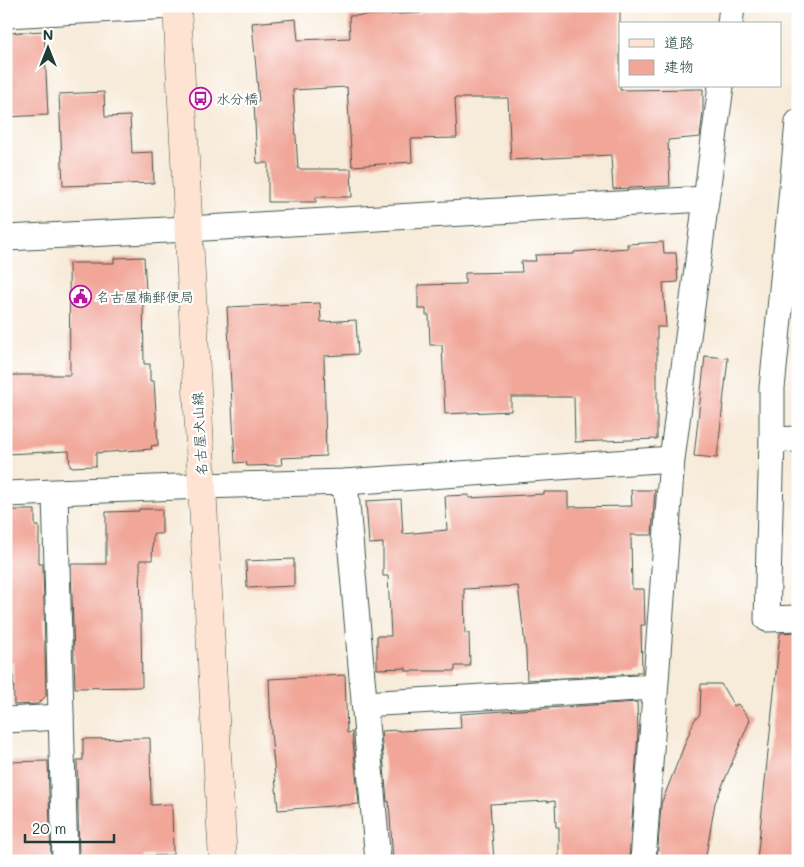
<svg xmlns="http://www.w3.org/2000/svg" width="804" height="867" font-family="Mali,'Klee One',sans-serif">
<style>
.building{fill:#f1a698}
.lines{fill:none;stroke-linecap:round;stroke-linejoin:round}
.street-casing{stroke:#3f574d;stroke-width:27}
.secondary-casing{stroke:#3f574d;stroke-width:29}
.street{stroke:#fff;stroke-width:25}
.secondary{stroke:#fee3d2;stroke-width:28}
.labels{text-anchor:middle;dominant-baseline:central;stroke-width:4.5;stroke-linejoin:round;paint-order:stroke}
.poi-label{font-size:14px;fill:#1f3d34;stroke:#fff;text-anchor:start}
.street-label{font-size:14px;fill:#1f3d34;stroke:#fff}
</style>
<rect width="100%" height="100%" fill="#fff"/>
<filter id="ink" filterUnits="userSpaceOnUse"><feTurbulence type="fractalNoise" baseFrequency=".02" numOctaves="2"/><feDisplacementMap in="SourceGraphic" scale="10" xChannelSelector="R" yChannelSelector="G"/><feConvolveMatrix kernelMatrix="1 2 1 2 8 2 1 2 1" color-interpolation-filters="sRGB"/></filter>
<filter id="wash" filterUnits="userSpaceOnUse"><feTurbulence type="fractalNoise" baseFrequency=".0096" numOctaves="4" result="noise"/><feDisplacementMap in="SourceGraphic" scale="20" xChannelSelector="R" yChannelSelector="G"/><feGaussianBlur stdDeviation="1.12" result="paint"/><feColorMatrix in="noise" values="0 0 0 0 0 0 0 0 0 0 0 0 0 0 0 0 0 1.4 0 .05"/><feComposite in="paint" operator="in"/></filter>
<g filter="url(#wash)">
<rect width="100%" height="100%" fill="#f7ebd9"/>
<g id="blocks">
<g class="building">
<polygon points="533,6 560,6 560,9 620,9 620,90 703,89 703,111 700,137 668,140 670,186 613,189 611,155 511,160 508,98 455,98 457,138 411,139 412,162 352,166 347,87 293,90 298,169 351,169 352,197 316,197 316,202 268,202 268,163 257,163 254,102 259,102 252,23 296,19 298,40 350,38 349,16 421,13 421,12 456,9 456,8 508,8"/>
<polygon points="44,31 48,115 6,117 6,33"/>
<polygon points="104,92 105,117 130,116 132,153 153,152 154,183 63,186 59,94"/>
<polygon points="663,242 664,253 676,253 678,282 663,283 666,327 657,327 657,439 575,442 574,397 511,397 511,411 445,414 442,345 430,345 429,315 426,315 426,309 418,309 418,285 465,284 465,273 522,272 521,261 536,261 535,255 574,254 574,252 628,248 627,244"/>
<polygon points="144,257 146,291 143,291 144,364 150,364 150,381 154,381 158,445 151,446 152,449 96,453 96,466 70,467 69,451 6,454 6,375 70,375 69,263 114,263 114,258"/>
<polygon points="320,303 321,322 356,320 358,354 324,356 326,456 281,458 282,465 247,466 246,462 235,463 227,307"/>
<polygon points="705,356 728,358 717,458 694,456"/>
<polygon points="631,490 655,490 652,535 631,535 632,589 644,589 645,625 641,625 642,672 636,672 636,674 527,680 526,652 518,586 464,589 465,634 469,633 470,666 455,666 455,671 406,671 406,668 377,669 377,636 391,636 388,576 383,576 383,543 369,544 366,501 401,499 403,534 447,530 445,496 469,495 469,498 544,494 544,492 568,492 568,507 632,506"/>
<polygon points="139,509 162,509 162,534 153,534 152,560 140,560 142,687 75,688 71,564 106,564 106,512 139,511"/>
<polygon points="11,510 35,510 35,526 39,526 39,564 43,564 46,696 38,704 14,705 13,661 6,661 6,527 11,527"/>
<polygon points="294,559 294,586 247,588 246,561"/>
<polygon points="798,632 798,861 757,861 780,633"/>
<polygon points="345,675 347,733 352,732 359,804 278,810 271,732 269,679"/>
<polygon points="701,684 721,684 734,706 738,704 750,720 715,803 705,861 657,861 661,804 694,721 700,714"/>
<polygon points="637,702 638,733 629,861 559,861 559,827 556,827 555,801 547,802 547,801 490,804 494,861 393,861 389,801 387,802 381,731 399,730 399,731 461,728 460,714"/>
<polygon points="150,738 151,805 172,804 173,855 144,856 144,861 79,861 77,760 83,760 83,739"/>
<polygon points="48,761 51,861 6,861 6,762"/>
</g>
</g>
</g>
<g filter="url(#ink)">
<use href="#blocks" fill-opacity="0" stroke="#3f574d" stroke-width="1"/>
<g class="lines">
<defs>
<g id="street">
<polyline points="6,15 172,6"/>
<polyline points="730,24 732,6"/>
<polyline points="798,122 790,210 772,388 772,440 767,619 798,618"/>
<polyline points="6,238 188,229 705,199"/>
<polyline points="772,440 798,439"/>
<polyline points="345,482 378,861"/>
<polyline points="55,493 65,861"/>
<polyline points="6,494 202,486 345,482 672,459"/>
<polyline points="364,704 655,687"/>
<polyline points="6,720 61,717"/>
<polyline points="643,861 672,459 721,86"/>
</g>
<polyline id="secondary" points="177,6 202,486 223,861"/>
</defs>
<use href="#street" class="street-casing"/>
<use href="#secondary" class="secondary-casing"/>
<use href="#street" class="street"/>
<use href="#secondary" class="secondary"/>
</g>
</g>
<defs>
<symbol id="bus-ring" viewBox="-11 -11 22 22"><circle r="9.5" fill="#fff" stroke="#b5179e" stroke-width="1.5"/><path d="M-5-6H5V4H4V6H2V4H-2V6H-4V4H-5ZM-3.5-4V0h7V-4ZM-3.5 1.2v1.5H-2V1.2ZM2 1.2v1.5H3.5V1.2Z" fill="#b5179e"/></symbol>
<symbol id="civic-ring" viewBox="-11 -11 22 22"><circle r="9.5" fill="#fff" stroke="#b5179e" stroke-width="1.5"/><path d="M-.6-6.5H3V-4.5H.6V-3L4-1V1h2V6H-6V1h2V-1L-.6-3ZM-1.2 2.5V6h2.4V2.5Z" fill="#b5179e"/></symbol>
</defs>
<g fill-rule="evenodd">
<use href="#bus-ring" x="188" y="86" width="25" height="25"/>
<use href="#civic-ring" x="68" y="284" width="25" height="25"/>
</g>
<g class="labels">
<g class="poi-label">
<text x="216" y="98">水分橋</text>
<text x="96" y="296">名古屋楠郵便局</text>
</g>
<g class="street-label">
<text transform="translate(199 434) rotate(-93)">名古屋犬山線</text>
</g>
</g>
<rect width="804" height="867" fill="none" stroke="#fff" stroke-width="25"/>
<rect x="619" y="22" width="162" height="65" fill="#ffffff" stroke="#a5b1ae"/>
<rect x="629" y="39" width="25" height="8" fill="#fee3d2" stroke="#a5b1ae"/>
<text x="664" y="48" font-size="15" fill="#1f3d34">道路</text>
<rect x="629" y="60" width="25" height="15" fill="#f1a698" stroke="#a5b1ae"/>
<text x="664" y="72" font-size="15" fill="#1f3d34">建物</text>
<g transform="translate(48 48)" stroke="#ffffff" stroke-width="4" paint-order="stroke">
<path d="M0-4L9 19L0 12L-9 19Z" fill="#1f3d34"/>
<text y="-8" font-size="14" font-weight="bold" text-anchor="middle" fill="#1f3d34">N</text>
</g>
<path d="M25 834v8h89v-8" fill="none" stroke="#1f3d34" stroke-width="2.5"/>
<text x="32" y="834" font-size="15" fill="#1f3d34" stroke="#ffffff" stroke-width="4" paint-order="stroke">20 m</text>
</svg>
